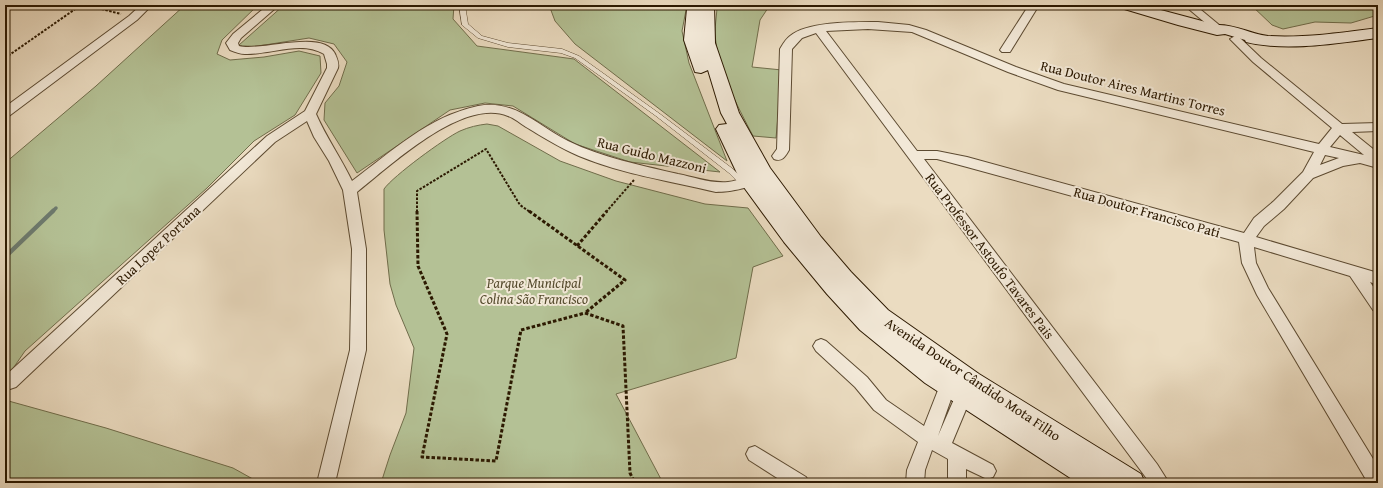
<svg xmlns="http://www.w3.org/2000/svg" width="1383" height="488" font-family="'Gentium Book Plus',serif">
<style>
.green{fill:#b4c195;stroke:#706d4b}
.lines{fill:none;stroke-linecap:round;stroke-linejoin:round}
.stream-far1{stroke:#6d7a6e;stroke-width:3.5}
.stream{stroke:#6d7a6e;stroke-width:4.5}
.service-casing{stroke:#5c4a31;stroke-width:1}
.minor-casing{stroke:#5c4a31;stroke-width:2}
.tertiary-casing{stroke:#5c4a31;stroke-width:1}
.secondary-casing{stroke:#2c1901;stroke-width:2}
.path-far1{stroke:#2c1901;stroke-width:2;stroke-dasharray:2.5 1.5;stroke-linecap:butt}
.path{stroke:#2c1901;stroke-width:3;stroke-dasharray:3.5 2;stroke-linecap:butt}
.service{fill:#f2e8d7;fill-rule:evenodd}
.minor{fill:#f2e8d7;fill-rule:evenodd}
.tertiary{fill:#f2e8d7;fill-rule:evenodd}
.secondary{fill:#f2e8d7;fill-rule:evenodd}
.labels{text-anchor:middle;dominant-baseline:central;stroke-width:4;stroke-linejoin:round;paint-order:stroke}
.street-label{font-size:14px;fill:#2c1901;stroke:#f2e8d7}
.park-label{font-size:14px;font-style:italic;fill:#554b2d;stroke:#f2e8d7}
</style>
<rect width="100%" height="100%" fill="#ebdcc1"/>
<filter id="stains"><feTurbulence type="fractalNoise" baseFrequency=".005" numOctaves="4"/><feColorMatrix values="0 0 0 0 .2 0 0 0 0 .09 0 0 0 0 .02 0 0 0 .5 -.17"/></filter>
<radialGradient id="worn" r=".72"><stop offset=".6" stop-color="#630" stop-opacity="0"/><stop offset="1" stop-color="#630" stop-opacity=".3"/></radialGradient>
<g class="green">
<polygon points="185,5 258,5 222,40 217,54 230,60 264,57 299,51 320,56 321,73 295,115 254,141 207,188 25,351 5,380 5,163 96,86"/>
<polygon points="284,5 454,5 453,19 477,46 574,59 720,172 630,162 575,144 513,106 485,103 450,110 357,173 324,120 325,103 339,86 347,62 334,44 309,38 246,48 239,45"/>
<polygon points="549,5 687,5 682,31 689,63 727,161 575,44 555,21"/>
<path d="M 717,5 L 770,5 L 760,20 L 752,67 L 782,70 L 776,138 L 753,136 C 737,105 717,69 715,33 C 715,24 717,14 717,5 Z"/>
<polygon points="1251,5 1378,5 1378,15 1351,23 1315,22 1283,29 1272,25"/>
<path d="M 487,124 L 498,126 L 560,161 L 616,181 L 705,204 L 748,208 L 783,256 L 753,267 L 736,358 L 616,394 L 663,483 L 381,483 L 390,455 L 406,413 L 414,348 L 396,305 L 390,284 L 384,230 L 384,189 C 393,176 445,138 460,131 C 469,127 478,125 487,124 Z"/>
<polygon points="5,400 106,428 233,468 260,483 5,483"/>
</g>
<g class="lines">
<polyline class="stream-far1" points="52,212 56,208"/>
<polyline class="stream" points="5,257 53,211"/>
<defs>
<polygon id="service" points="459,5 465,5 468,24 482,36 508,43 562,49 579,56 660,114 733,169 745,181 746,183 745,185 741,185 729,173 656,116 575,58 561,53 508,47 478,38 462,25"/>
<g id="minor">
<polygon points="141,5 152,5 137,20 9,116 5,117 5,107 129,16"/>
<path d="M 268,5 L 279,5 L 241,38 L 238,43 L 239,46 C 261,52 326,27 336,56 C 338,61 339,64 338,68 L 316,114 C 326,137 341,158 352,181 C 391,152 429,116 478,106 C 515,99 538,126 568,141 C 603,158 640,165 678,174 C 694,177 712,184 728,182 C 740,181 748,174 759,170 L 764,172 L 765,175 C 758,188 730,192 716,192 C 670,181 622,174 579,156 C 560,148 543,137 526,127 C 520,123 514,118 508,116 C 463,97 390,166 357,192 L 366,249 L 366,350 L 335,483 L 317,483 L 350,350 L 352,249 L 343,190 L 329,161 L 314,137 L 307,121 L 275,142 L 16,387 L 10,389 L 5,387 L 5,376 L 267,136 L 305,111 L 327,68 L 327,64 L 324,54 C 301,40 270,55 245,54 C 240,54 235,52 230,50 L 226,43 L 233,34 Z"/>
<polygon points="1029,5 1039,5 1010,52 1002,52 1000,50"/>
<polygon points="1184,5 1195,5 1224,29 1219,32 1215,31"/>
<path d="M 878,22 L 909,25 L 926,30 L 1016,67 L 1064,84 L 1319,144 L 1332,128 L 1253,62 L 1230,39 L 1235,36 L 1239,37 L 1261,58 L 1342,124 L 1378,123 L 1378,131 L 1352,132 L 1378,153 L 1378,168 L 1360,163 L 1343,166 L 1313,178 L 1284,209 L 1264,226 L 1256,237 L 1378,273 L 1378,285 L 1370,282 L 1378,294 L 1378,312 L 1373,310 L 1350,276 L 1254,247 L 1256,263 L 1268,288 L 1378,467 L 1378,483 L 1368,483 L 1257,295 L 1242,263 L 1239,242 L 967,167 L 937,159 L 924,159 L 1157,464 L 1169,483 L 1150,483 L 816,33 L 802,38 L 792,49 L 789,150 C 785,157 782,162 774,159 L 772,156 L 777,149 L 780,49 C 783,44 785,40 790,36 C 808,21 855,22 878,22 ZM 868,29 L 912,32 L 1008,72 L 1058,90 L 1314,152 L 1303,172 L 1274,201 L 1254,218 L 1244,233 L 967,157 L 937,151 L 917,151 L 826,31 ZM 1340,135 L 1364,155 L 1330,147 ZM 1325,155 L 1339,158 L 1320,165 Z"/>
<polygon points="821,339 826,341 867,377 886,400 924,426 942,380 948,378 954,380 956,385 938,436 958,390 964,388 970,390 972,395 952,443 993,465 996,471 993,477 987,479 966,469 966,483 948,483 948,459 932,450 925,470 924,483 906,483 907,470 918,442 874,410 855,387 816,351 813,346 816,341"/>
<polygon points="755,446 806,477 809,483 785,483 749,460 746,454 749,448"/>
</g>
<polygon id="tertiary" points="5,5 13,5 11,8 5,10"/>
<g id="secondary">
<polygon points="693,5 714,5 715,43 739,113 770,168 821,237 851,272 888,310 979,374 1141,474 1145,483 1078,483 925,383 860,330 827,294 784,242 743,186 716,129 719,125 727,124 721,113 708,70 701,73 695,72 684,40 687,9 690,6"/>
<path d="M 1119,5 L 1142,5 L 1217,25 C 1235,24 1250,34 1268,36 C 1304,38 1341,33 1378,28 L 1378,38 C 1338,43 1286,52 1246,42 L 1245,40 L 1225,34 L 1217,35 L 1178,25 L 1121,8 Z"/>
</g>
</defs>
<use href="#service" class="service-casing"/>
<use href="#minor" class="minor-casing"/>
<use href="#tertiary" class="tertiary-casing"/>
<use href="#secondary" class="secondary-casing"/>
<g class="path-far1">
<polyline points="86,5 121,14"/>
<polyline points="5,58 81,5"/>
<polyline points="417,212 417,191 486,149 520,205 530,212"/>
<polyline points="606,212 634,180"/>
</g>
<g class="path">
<polyline points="417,211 418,266 447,334 422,457 496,461 521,330 585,313"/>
<polyline points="529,211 625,280 585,313"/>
<polyline points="577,246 607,211"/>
<polyline points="585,313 623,326 630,473 635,483"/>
</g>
<use href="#service" class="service"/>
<use href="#minor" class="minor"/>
<use href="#tertiary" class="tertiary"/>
<use href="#secondary" class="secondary"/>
</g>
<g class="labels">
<g class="street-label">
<text transform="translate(1133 88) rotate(14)">Rua Doutor Aires Martins Torres</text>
<text transform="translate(652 155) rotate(14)">Rua Guido Mazzoni</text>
<text transform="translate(1147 212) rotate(16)">Rua Doutor Francisco Pati</text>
<text transform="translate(158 245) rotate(-43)">Rua Lopez Portana</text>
<text transform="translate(990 256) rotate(53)">Rua Professor Astoufo Tavares Pais</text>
<text transform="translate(973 379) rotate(34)">Avenida Doutor Cândido Mota Filho</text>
</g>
<g class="park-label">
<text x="534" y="283">Parque Municipal<tspan x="534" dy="16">Colina São Francisco</tspan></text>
</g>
</g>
<rect width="1383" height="488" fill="none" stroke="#ebdcc1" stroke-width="20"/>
<rect x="6" y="6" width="1371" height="476" fill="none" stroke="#2c1901" stroke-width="2"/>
<rect x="10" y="10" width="1363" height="468" fill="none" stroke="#2c1901"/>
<rect width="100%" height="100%" filter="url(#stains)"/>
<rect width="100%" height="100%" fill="url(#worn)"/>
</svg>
